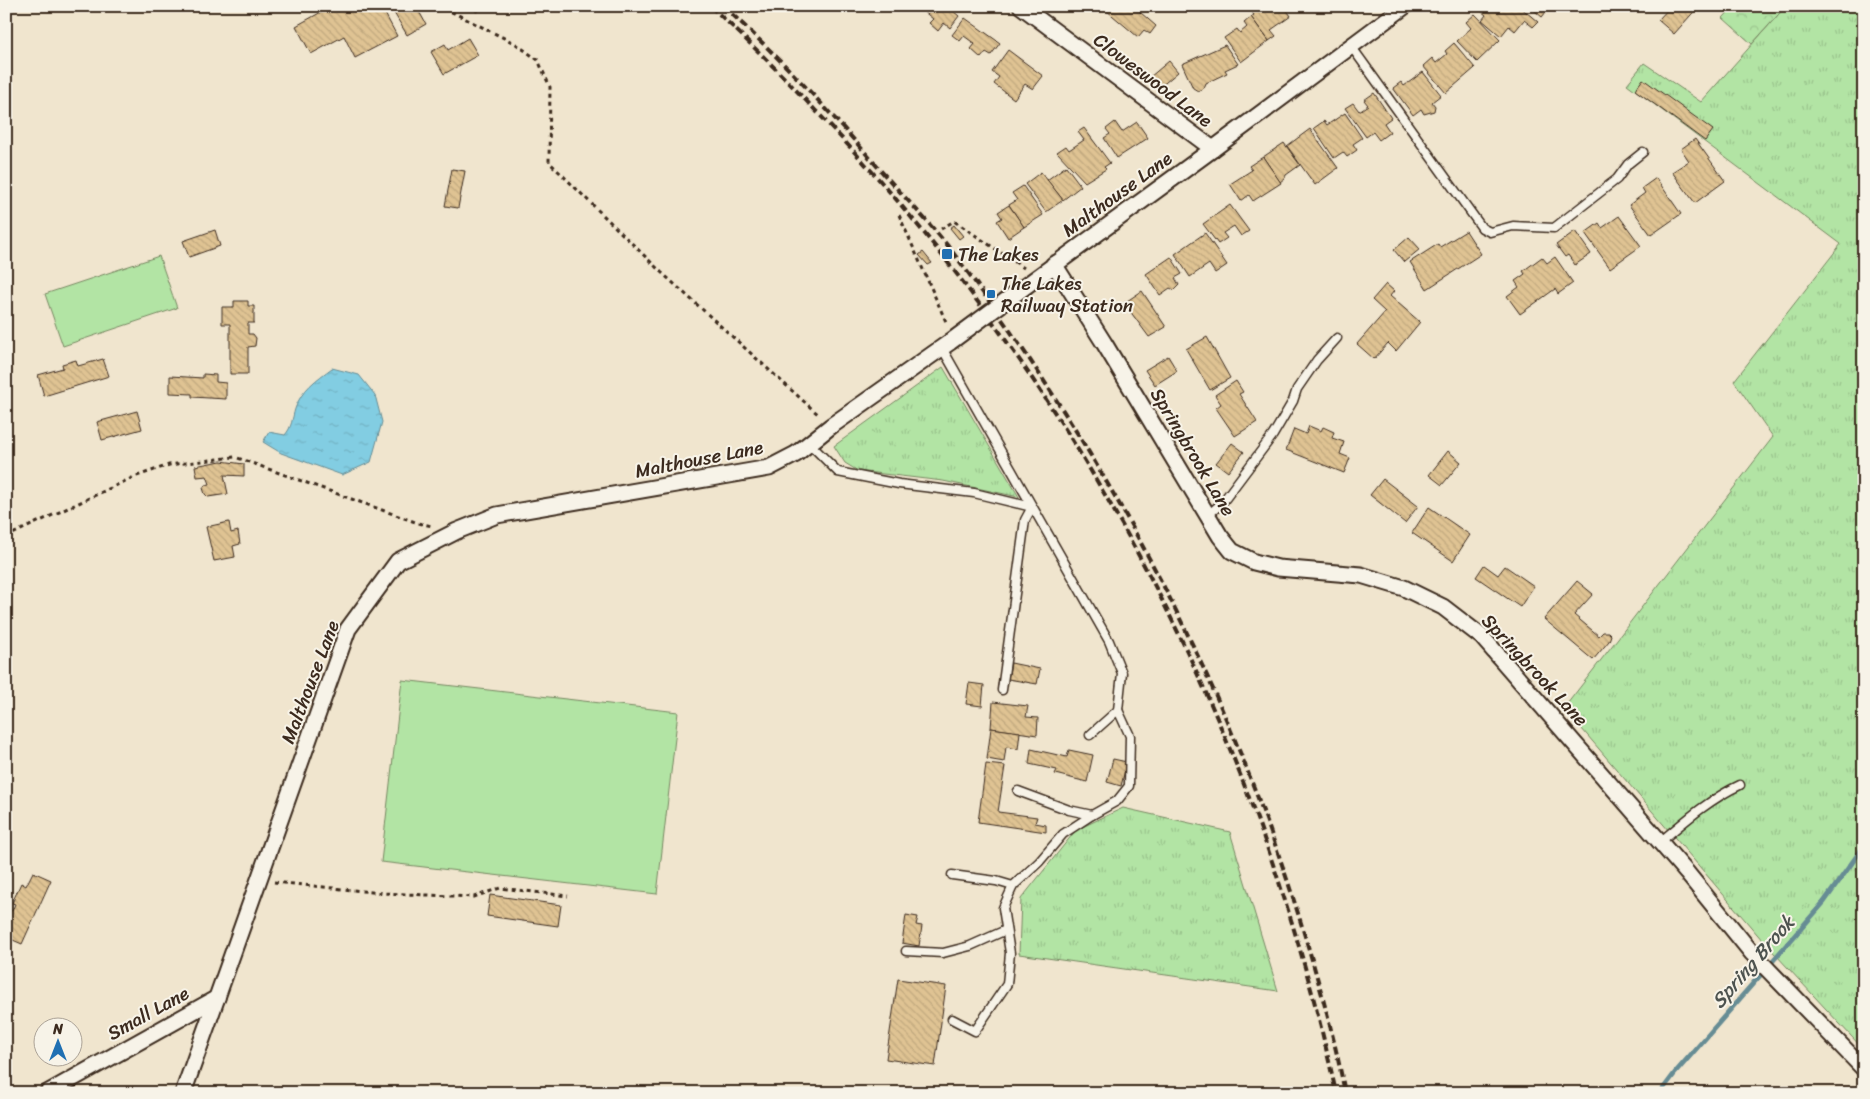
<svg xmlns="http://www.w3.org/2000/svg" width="1870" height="1099" font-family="Sriracha,sans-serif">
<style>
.grass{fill:url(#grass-tufts);stroke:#768761}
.park{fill:url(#park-crowns);stroke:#768761}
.pitch{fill:#b2e4a4;stroke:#768761}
.water{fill:url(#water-ripples);stroke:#668c94}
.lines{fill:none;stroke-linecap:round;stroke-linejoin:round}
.stream{stroke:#668c94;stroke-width:5}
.building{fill:url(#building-back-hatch);stroke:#3b2a1e}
.lane-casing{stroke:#3b2a1e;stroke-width:11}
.street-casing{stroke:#3b2a1e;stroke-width:19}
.path{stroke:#3b2a1e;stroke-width:3;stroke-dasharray:4 4;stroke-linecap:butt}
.lane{stroke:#f7f3e8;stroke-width:8}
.street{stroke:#f7f3e8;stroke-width:15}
.rail{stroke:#3b2a1e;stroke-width:4;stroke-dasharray:8 4;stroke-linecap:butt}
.street-bridge-casing{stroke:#3b2a1e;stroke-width:19;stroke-linecap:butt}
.street-bridge{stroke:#f7f3e8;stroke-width:15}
.poi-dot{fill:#1f6fb2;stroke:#f7f3e8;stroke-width:2}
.labels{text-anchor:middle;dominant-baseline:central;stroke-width:4;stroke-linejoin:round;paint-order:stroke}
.street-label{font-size:19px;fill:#3b2a1e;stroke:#f7f3e8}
.poi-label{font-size:19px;fill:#3b2a1e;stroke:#f7f3e8;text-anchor:start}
.water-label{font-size:20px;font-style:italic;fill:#4d534f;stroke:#f7f3e8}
</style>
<defs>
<pattern id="grass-tufts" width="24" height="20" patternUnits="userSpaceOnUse" patternTransform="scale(1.25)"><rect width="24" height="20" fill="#b2e4a4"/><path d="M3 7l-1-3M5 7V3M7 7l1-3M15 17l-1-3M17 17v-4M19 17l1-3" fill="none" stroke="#9ac48d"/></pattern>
<pattern id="park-crowns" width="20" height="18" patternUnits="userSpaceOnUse" patternTransform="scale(1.25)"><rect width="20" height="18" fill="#b2e4a4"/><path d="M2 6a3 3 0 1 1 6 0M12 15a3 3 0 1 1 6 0" fill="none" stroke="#9ac48d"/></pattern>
<pattern id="water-ripples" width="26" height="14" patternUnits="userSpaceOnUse" patternTransform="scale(1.25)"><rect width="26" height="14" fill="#82cde2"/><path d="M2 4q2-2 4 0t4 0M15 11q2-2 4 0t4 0" fill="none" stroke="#71b0c1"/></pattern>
<pattern id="building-back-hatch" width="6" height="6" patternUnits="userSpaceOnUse" patternTransform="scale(1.25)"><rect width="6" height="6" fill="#dfc393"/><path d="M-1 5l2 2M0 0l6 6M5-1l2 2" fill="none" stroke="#c0a87e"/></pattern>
</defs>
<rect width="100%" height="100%" fill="#f0e5ce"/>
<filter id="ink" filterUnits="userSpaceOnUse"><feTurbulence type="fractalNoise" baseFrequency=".02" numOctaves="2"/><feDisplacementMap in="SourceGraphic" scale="10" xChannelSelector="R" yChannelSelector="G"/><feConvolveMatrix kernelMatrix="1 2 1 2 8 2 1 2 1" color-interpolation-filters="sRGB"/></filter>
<g filter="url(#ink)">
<g class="grass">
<polygon points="1786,6 1864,6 1864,1050 1763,941 1564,708 1773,437 1734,381 1841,244 1627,84 1644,63 1701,102"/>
<polygon points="943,367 1019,497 943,481 858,471 845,463 834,446"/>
<polygon points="1123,808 1230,832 1278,991 1019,954 1021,899 1076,830"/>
</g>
<polygon class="park" points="1734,6 1786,6 1752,44 1723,18"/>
<g class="pitch">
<polygon points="159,256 177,308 63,346 45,294"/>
<polygon points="402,680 678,712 657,894 381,862"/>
</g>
<path class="water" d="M 332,368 L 359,375 L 375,395 L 382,422 L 371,462 L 342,475 L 281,453 L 263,442 L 269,432 L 285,435 C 292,427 292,419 295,409 C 301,390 317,379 332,368 Z"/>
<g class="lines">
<polyline class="stream" points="1660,1093 1675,1073 1824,902 1864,846"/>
</g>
<g class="building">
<polygon points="332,6 381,6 397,36 355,58 344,36 311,54 296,26"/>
<polygon points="390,6 416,6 426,24 407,35"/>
<polygon points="473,6 485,6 485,7 476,12"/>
<polygon points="917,6 947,6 959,16 950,28 944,23 938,31 929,23 933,19"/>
<polygon points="1109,6 1133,6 1156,26 1150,34 1144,30 1138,37 1106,10"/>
<polygon points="1252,6 1284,6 1291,16 1271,30 1276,36 1269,41 1251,17 1254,15 1249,8"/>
<polygon points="1485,6 1519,6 1538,22 1533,27 1524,20 1515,31 1509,26 1501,36 1482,20 1486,15 1481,11"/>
<polygon points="1529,6 1551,6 1542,17"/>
<polygon points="1671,6 1699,6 1674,34 1658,20"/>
<polygon points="1475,14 1500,40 1477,62 1457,41 1471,28 1466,22"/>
<polygon points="1251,17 1269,41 1241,62 1224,38 1237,29 1240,33 1247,27 1244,23"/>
<polygon points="965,18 1000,43 991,55 986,52 981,58 971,49 975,44 964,36 960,41 952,35"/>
<polygon points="468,38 478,55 444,74 431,52 445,44 448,50"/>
<polygon points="1454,43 1475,68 1446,93 1423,66 1432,58 1436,63 1447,54 1445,51"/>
<polygon points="1225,45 1238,64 1225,70 1227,73 1206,83 1204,88 1198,91 1193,88 1182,64"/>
<polygon points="1008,50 1043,76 1033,89 1025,84 1014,99 994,84 999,77 992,72"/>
<polygon points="1169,61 1178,72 1159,88 1150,77"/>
<polygon points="1423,72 1441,95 1432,102 1435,106 1434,111 1424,114 1421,109 1413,115 1393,88 1401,82 1404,86"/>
<polygon points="1643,79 1713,130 1705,141 1635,90"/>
<polygon points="1374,93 1391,118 1384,123 1390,132 1379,140 1373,132 1366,137 1345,108 1353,103 1359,111 1368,105 1364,100"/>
<polygon points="1345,113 1362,138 1353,144 1357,150 1347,157 1343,152 1334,158 1314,128 1324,121 1327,125"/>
<polygon points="1115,122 1122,132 1137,122 1148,138 1117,158 1104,138 1110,134 1106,129"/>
<polygon points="1084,128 1110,163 1104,167 1106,169 1085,182 1057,152 1066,146 1069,150 1084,140 1078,132"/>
<polygon points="1310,129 1338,168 1315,185 1287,146"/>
<polygon points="1695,139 1725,181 1695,203 1672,172 1689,161 1681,149"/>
<polygon points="1284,143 1300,165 1286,175 1285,178 1280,182 1263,157"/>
<polygon points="1263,157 1281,183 1253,201 1249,195 1241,201 1230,184 1252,170 1249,166"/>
<polygon points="1066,166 1081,186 1063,200 1047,180"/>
<polygon points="452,169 465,171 458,208 445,206"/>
<polygon points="1041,172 1063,200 1046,212 1025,184"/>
<polygon points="1656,178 1681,214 1651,235 1629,205 1645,193 1642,188"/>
<polygon points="1023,186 1043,215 1024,227 1009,205 1017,200 1012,193"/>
<polygon points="1009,205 1024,227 1008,238 997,221 1002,218 998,212"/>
<polygon points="1230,205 1249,231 1241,236 1234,226 1223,233 1227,238 1218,244 1203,224"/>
<polygon points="1619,216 1641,246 1610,268 1585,233 1599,223 1602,228"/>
<polygon points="954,225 963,236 959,239 950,228"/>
<polygon points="215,230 220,246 189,257 183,241"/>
<polygon points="1466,231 1481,254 1427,289 1410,262 1438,244 1440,247"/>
<polygon points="1575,231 1591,254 1575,265 1568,255 1565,257 1556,245"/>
<polygon points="1205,233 1227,265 1215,273 1209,264 1190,277 1175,254"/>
<polygon points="1409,237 1420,249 1404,262 1394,250"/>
<polygon points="923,252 932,263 928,265 919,255"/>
<polygon points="1171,257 1182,274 1175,278 1179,285 1174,290 1170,288 1160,295 1146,274"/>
<polygon points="1542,257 1547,263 1555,257 1573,283 1558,294 1555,289 1520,314 1507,296 1519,287 1515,281 1525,274 1523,271"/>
<polygon points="1386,284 1394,291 1390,296 1420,322 1396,351 1388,343 1374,359 1357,344 1385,312 1372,300"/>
<polygon points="1142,291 1166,327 1149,337 1124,303"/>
<polygon points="234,301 248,301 248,306 254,306 254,323 248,323 248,334 253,334 256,338 255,346 248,347 248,374 230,374 230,324 222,324 222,307 234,307"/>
<polygon points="1207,337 1230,378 1210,390 1186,349"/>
<polygon points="1168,356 1177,371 1155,385 1145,370"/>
<polygon points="103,359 109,376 44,396 38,375 63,368 62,364 76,360 78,366"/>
<polygon points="203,374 216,375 216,382 226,383 226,399 192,397 192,394 170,393 170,376 203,378"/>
<polygon points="1236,381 1243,392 1239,394 1257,422 1235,436 1216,408 1221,404 1215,395"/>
<polygon points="137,411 142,429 102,440 97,422"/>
<polygon points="1309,426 1321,431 1323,427 1334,432 1332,438 1344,442 1340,454 1350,458 1344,473 1286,450 1294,429 1306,434"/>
<polygon points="1232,443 1244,452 1228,472 1216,463"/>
<polygon points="1448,451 1461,462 1442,485 1429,475"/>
<polygon points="221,461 244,464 244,476 224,475 228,494 208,497 205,494 203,488 205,485 210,484 207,476 197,477 195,466"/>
<polygon points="1383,479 1418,506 1405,523 1370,495"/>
<polygon points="1429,507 1470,535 1453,561 1412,533"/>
<polygon points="229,522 231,533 238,531 240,544 233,546 235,557 214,561 206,527"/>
<polygon points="1484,565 1498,575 1505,566 1534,586 1520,607 1476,577"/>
<polygon points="1577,581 1593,594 1574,615 1599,636 1603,632 1608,632 1611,635 1609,641 1593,660 1544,619"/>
<polygon points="1011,663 1040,669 1037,684 1008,679"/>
<polygon points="969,683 984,685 982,706 966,704"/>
<polygon points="993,702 1028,706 1026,717 1038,718 1037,735 991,728"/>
<polygon points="991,728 1020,732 1018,749 1006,747 1004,762 987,759"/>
<polygon points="1031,749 1067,757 1069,750 1093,755 1087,782 1055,774 1057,770 1029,764"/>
<polygon points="1113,759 1127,762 1121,786 1107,782"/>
<polygon points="986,764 1005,766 998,812 1037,817 1035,823 1046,825 1046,832 978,822"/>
<polygon points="33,872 51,880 22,944 6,937 6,908 12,911 15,904 12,903 21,883 26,886"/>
<polygon points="490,895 561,905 558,926 487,916"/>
<polygon points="906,915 918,917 916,925 922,926 919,946 902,943"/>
<polygon points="898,979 946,986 935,1066 886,1059"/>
</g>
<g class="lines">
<defs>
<g id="lane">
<polyline points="1351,46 1482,228 1490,232 1513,226 1554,228 1617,179 1628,164 1643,152"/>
<polyline points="942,348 1109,641 1122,673 1118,710 1090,735"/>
<polyline points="810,444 838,472 899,484 974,493 1032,507 1025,520 1002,690"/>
<polyline points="1208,515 1222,503 1273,435 1293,401 1297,389 1317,360 1337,338"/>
<polyline points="1018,791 1069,810 1092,815 1117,801 1129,786 1130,736 1118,710"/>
<path d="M 1660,842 C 1685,821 1710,799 1740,785"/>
<polyline points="952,875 996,881 1013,886"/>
<polyline points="906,951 943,953 970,946 1006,930"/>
<polyline points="952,1019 975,1031 1007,984 1010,953 1003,908 1013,886 1039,862 1063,834 1092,815"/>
</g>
<g id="street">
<polyline points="1021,6 1213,149"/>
<polyline points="1054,264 1104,343 1220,536 1232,551 1254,562 1278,568 1361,575 1404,588 1443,607 1482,637 1687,873 1752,953 1864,1069"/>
<polyline points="1027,285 1213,149 1405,6"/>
<polyline points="47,1093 217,998"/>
<polyline points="183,1093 348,629 398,561 457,531 497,515 769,468 796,454 831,426 950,342"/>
</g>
</defs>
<use href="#lane" class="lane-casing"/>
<use href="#street" class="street-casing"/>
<g class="path">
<polyline points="444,8 516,44 538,60 550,87 549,162 661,272 820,416"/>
<polyline points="899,215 947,324"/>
<polyline points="941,229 954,221 1024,268"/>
<polyline points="6,537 134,477 169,465 235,457 418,523 432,526"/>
<polyline points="274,882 382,893 474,897 500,888 568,896"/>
</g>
<use href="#lane" class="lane"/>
<use href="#street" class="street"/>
<g class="rail">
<path d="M 710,6 C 747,39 781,74 815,110 C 1075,379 1258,726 1336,1093"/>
<path d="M 723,6 C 780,57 832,114 882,172 C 906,199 932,225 954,254 C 1104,451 1221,671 1296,907 C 1315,968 1333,1030 1345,1093"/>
</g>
<defs>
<polyline id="street-bridge" points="950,342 1027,285"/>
</defs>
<use href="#street-bridge" class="street-bridge-casing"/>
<use href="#street-bridge" class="street-bridge"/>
</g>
</g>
<g class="poi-dot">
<rect x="941" y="248" width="12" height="12" rx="2.5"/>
<rect x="986" y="289" width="10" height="10" rx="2.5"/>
</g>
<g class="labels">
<g class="street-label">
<text transform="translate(1153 80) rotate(37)">Cloweswood Lane</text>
<text transform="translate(1117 194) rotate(-36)">Malthouse Lane</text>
<text transform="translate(1193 452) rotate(59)">Springbrook Lane</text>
<text transform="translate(699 459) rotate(-11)">Malthouse Lane</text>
<text transform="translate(1535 670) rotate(47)">Springbrook Lane</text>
<text transform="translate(310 682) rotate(-69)">Malthouse Lane</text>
<text transform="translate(148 1013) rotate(-29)">Small Lane</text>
</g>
<g class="poi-label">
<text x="958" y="254">The Lakes</text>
<text x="1001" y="283">The Lakes<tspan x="1001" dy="22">Railway Station</tspan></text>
</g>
<g class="water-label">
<text transform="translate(1753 962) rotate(-49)">Spring Brook</text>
</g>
</g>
<rect width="1870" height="1099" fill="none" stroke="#f7f3e8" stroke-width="25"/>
<rect x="12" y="12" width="1845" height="1074" fill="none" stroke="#3b2a1e" stroke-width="2" filter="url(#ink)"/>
<g transform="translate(58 1042)"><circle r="24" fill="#f7f3e8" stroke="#aca397"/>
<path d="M0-4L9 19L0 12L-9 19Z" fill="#1f6fb2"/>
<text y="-8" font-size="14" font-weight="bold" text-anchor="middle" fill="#3b2a1e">N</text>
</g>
</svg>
